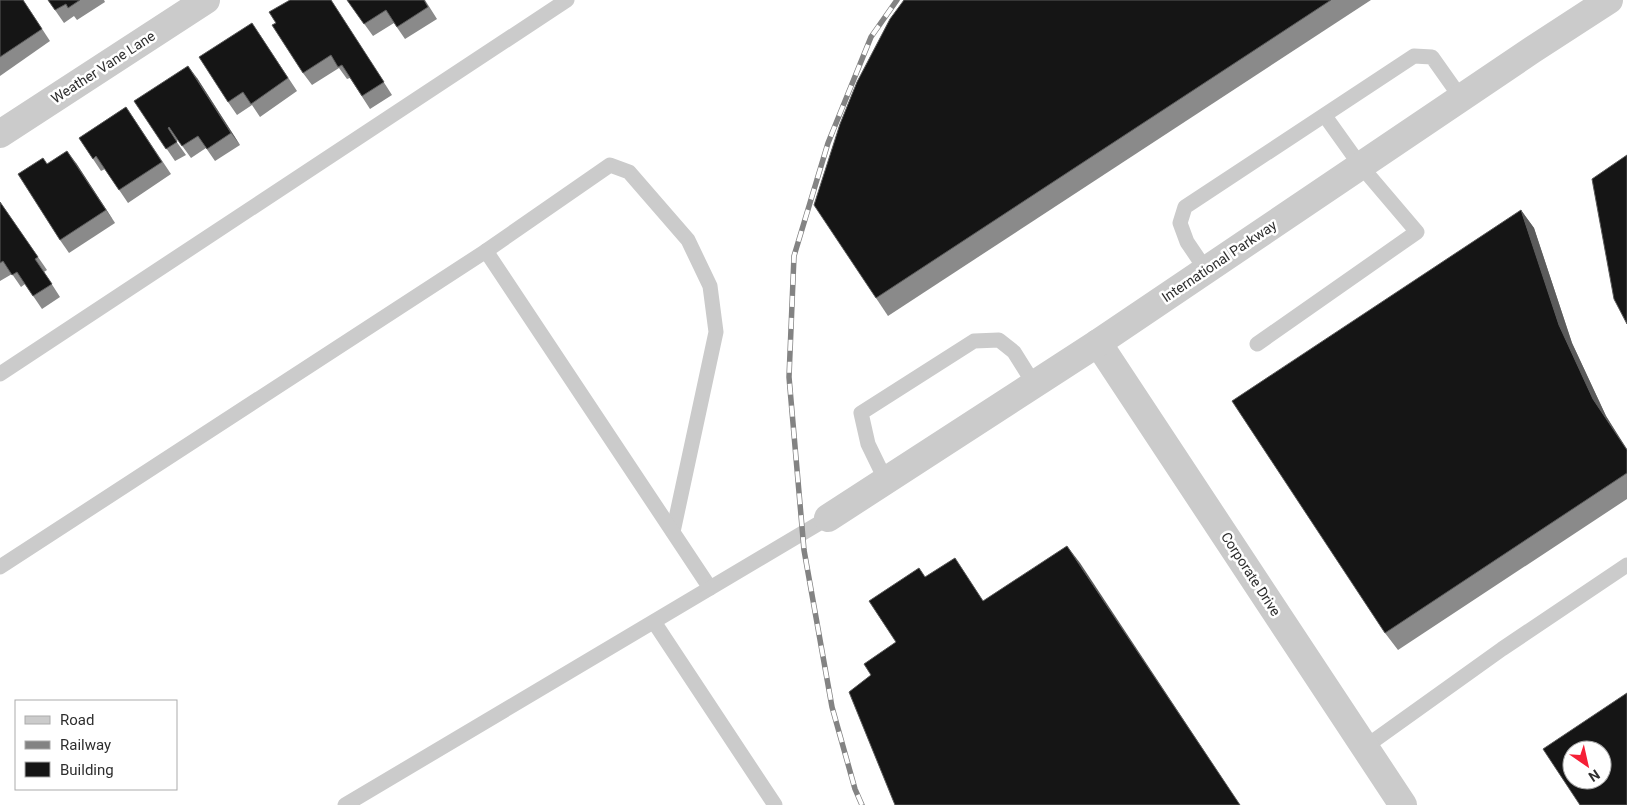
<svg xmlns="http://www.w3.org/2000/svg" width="1627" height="805" font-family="Roboto,sans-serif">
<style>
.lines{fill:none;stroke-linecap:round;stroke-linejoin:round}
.service{stroke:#cbcbcb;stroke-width:15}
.minor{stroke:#cbcbcb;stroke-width:28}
.rail-casing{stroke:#838383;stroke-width:5.5}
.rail{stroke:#fff;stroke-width:4;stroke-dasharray:11;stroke-linecap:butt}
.wall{fill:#8a8a8a}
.shaded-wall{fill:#5b5b5b}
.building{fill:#151515;stroke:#5b5b5b;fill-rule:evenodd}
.labels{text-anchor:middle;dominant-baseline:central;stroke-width:5;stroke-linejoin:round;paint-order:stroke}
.street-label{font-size:14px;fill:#2e2e2e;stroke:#fff}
</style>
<rect width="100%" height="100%" fill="#fff"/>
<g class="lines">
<g class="service">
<polyline points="486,251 610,165 629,172 688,240 710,286 716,332 673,532"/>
<polyline points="1206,270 1187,242 1180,223 1185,207 1414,56 1432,57 1461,98"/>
<polyline points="1257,344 1417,232 1360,165 1325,116"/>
<polyline points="0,374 567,0"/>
<polyline points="886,481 868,444 861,413 974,341 999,340 1014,352 1034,384"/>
<polyline points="0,567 486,251 710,588"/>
<polyline points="654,622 775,805"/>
<polyline points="1365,747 1502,649 1627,565"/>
<polyline points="345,805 828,518"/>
</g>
<g class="minor">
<polyline points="0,134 206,0"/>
<polyline points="1098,343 1403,805"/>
<polyline points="828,518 1098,343 1532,50 1609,0"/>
</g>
<defs>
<polyline id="rail" points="862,805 855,789 832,707 804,550 789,377 794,256 828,143 871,37 897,0"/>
</defs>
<use href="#rail" class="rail-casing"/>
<use href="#rail" class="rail"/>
</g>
<g class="wall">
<polygon points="0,0 23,0 50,41 0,76"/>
<polygon points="48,0 104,0 105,2 77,20 74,16 64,23"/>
<polygon points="331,0 392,95 370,109 350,78 347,79 339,68 312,85 303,73"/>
<polygon points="347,0 425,0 437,19 405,39 394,23 373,36"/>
<polygon points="904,0 1371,0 888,316 876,298"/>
<polygon points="260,35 297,91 260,117 252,105 237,115 228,102"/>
<polygon points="197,78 240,145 215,161 206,148 191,158 178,140 176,141 186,155 175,161 134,101"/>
<polygon points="126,107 171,174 128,203 105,169 101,171 79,138"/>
<polygon points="76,163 115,223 69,253 60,240 47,164"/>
<polygon points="0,202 47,270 44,272 60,297 42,309 25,284 21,287 12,274 0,281"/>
<polygon points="1521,210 1534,228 1572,343 1606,416 1627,449 1627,499 1398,650 1385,633"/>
</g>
<g class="shaded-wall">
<polygon points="188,66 197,78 240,145 231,133"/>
<polygon points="67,151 76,163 115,223 106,210"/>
<polygon points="1521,210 1534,228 1572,343 1606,416 1627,450 1593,399 1559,325"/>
<polygon points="1067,546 1080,563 1240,805"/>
</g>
<g class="building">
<polygon points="0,0 23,0 42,29 0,57"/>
<polygon points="48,0 80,0 68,8 66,4 55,10"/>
<polygon points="290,0 331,0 384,82 362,96 342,65 338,67 331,55 303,73 272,25 276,23 269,12"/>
<polygon points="347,0 424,0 428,7 397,27 386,10 364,24"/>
<polygon points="904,0 1331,0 876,298 814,205 840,124 857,82 890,19"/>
<polygon points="252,23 288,78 251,104 243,92 228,102 199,57"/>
<polygon points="188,66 231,133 207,149 198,136 182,146 169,127 168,128 177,142 166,149 134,101"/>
<polygon points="126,107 162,162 119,190 96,156 93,159 79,138"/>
<polygon points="67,151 106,210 60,240 18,174 43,158 47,164"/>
<polygon points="1627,155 1627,324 1614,299 1592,179"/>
<polygon points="0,202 38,257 35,259 52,284 33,296 17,272 12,275 3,261 0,263"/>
<polygon points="1521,210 1559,325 1593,399 1627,450 1627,473 1385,633 1232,401"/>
<polygon points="1067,546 1240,805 895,805 849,692 871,675 864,664 896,642 869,601 919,568 925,577 955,558 983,601"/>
<path d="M 1627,693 L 1627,805 L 1580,805 L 1543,749 ZM 1572,750 L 1602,750 L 1602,780 L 1572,780 Z"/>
</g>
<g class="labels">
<g class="street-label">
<text transform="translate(103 67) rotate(-33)">Weather Vane Lane</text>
<text transform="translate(1219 261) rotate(-34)">International Parkway</text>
<text transform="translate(1251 574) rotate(57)">Corporate Drive</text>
</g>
</g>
<rect x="15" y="700" width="162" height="90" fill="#ffffff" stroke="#ababab"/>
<rect x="25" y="716" width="25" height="8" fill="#cbcbcb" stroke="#ababab"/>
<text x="60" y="725" font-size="15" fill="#2e2e2e">Road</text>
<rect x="25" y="741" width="25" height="8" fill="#838383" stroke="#ababab"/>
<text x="60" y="750" font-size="15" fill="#2e2e2e">Railway</text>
<rect x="25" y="762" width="25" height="15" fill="#151515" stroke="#ababab"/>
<text x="60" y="775" font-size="15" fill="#2e2e2e">Building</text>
<g transform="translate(1587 765) rotate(146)"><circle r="24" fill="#ffffff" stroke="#ababab"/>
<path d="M0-4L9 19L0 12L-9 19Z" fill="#f51f36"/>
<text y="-8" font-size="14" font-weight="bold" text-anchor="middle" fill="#2e2e2e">N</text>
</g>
</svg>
